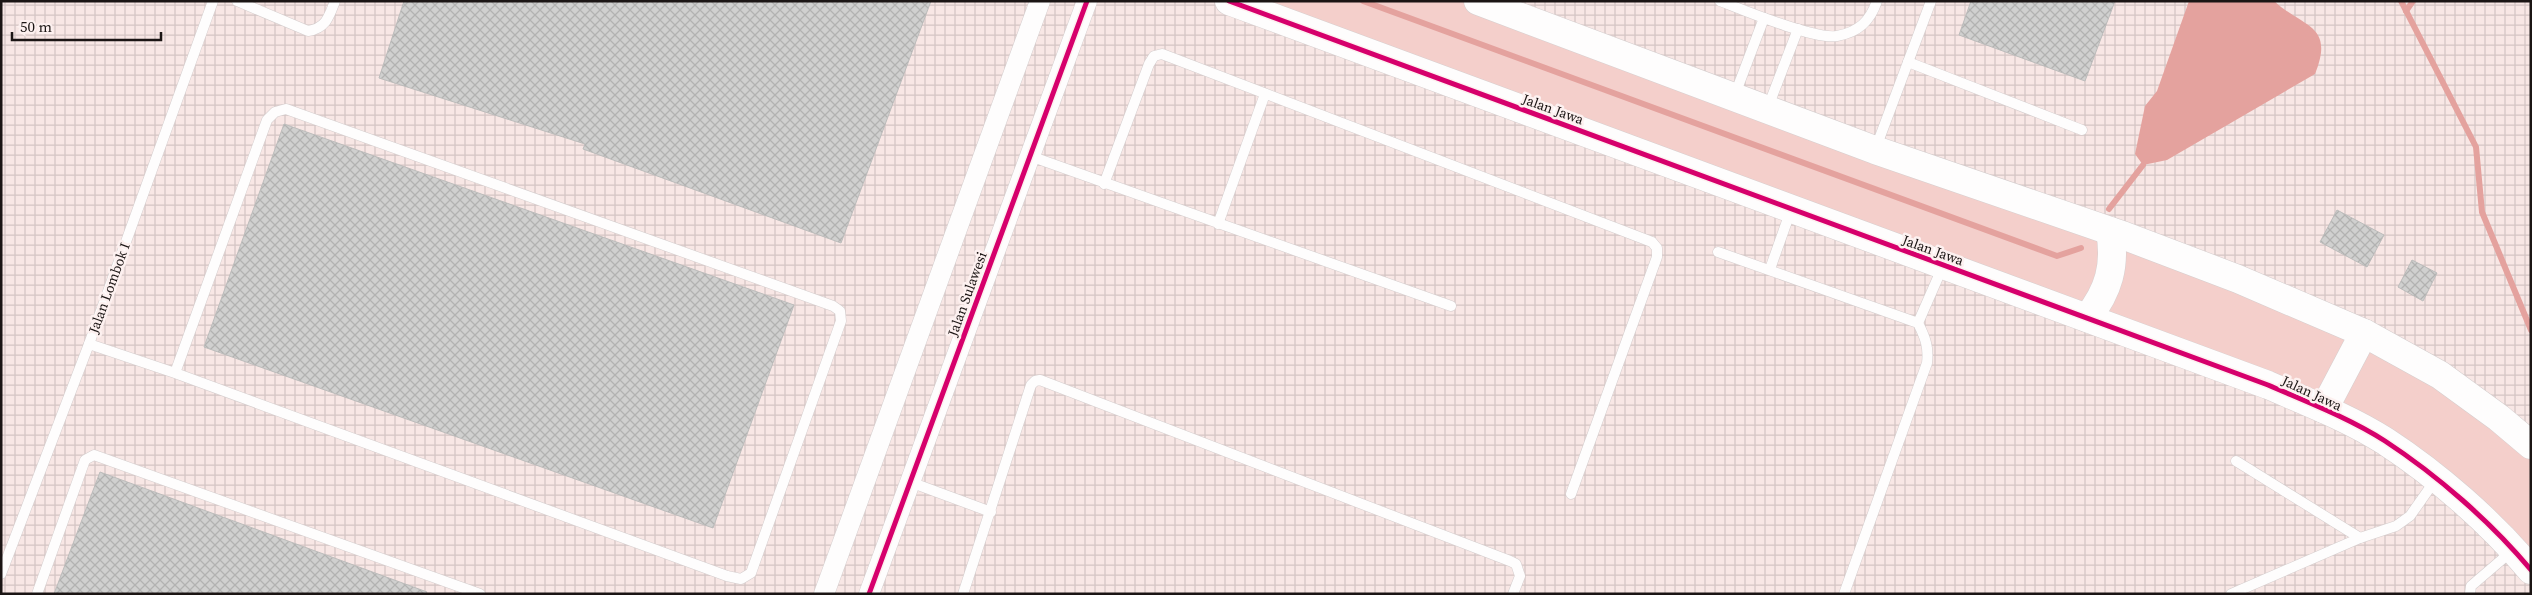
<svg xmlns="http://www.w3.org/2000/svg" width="2532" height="595" font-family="'Source Serif 4',serif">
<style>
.industrial{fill:url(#industrial-grid)}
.green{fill:#f4cfcb}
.water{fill:#e4a29e}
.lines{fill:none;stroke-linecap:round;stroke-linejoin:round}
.stream{stroke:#e4a29e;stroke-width:6}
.building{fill:url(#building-cross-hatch);stroke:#bcbcbb}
.lane-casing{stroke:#d5cece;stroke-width:11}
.street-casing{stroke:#d5cece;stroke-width:21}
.secondary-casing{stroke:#d5cece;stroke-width:29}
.lane{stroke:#fefdfd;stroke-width:10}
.street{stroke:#fefdfd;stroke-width:20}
.secondary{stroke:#fefdfd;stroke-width:28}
.cycleway-casing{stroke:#fdf1f0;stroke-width:8}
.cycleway{stroke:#d6006c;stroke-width:5}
.labels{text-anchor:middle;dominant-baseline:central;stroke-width:5;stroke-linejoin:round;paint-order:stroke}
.street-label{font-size:14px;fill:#1b1514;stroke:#fdf1f0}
</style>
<defs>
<pattern id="industrial-grid" width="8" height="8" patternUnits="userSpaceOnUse" patternTransform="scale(1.25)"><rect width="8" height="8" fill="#f8e7e5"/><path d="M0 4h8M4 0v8" fill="none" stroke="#d4c5c4"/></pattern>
<pattern id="building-cross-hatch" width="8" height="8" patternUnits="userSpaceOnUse" patternTransform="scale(1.25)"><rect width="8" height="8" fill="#d0d0cf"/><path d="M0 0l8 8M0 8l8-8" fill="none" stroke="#b2b2b1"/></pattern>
</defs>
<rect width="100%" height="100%" fill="#faf4f3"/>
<rect class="industrial" x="1" y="1" width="2530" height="593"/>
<polygon class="green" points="1230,1 1478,1 2364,333 2531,445 2531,570 2384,440"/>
<path class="water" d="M 2189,1 L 2274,1 C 2303,28 2335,24 2315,74 L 2167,160 L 2143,165 L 2135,154 L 2145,106 L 2157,91 Z"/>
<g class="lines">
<g class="stream">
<polyline points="1363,1 2057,256 2081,248"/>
<polyline points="2401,1 2476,147 2482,212 2531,330"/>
<polyline points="2406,11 2413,1"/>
<polyline points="2109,209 2143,165"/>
</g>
</g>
<g class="building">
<polygon points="404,1 931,1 841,243 583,149 585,144 379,78"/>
<polygon points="1971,1 2115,1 2085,81 1959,35"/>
<polygon points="284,124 794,305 713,528 204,347"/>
<polygon points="2337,210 2384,235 2367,267 2320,242"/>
<polygon points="2412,260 2437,273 2423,301 2398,287"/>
<polygon points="100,472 427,592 426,594 54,594"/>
</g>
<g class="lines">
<defs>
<g id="lane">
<path d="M 237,1 L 308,31 C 326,28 329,17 335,1"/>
<path d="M 1720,1 C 1743,10 1815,40 1837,36 C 1859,32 1870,21 1877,1"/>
<polyline points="1908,62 2082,130"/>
<polyline points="1734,97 1764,18"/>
<polyline points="1768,107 1798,29"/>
<polyline points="1875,150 1931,1"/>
<polyline points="1030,156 1451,306"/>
<polyline points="1104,184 1149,64 1154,56 1162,54 1652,242 1657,248 1657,257 1571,494"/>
<polyline points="1218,224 1265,94"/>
<path d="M 1718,252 L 1918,323 C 1925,337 1929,347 1927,363 L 1844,594"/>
<polyline points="1770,269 1791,210"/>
<polyline points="1918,323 1943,266"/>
<polyline points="89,344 175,373 727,576 741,579 751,573 841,321 840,311 833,306 286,109 275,112 267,120 175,373"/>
<polyline points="2236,461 2360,538"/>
<polyline points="910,482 991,512"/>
<polyline points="1,574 89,344 213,1"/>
<polyline points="37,594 85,460 94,455 480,594"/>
<polyline points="963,594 1031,385 1035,381 1040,380 1510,561 1516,564 1520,576 1513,594"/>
<polyline points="2231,594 2360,538 2396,526 2410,516 2436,479"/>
<polyline points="2470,594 2471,586 2513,550"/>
</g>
<g id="street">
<polyline points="824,594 1040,1"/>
<polyline points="869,594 1087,1"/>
</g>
<g id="secondary">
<path d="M 1229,1 L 2268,385 C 2307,402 2349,418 2385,441 C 2437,475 2491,522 2531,570"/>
<polyline points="1478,1 1875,150 2125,236 2238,279 2364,333 2440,375 2499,418 2531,445"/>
<path d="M 2087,318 C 2109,291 2116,265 2110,231"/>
<polyline points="2324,409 2364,333"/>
</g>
</defs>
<use href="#lane" class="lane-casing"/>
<use href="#street" class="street-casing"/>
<use href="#secondary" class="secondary-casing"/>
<use href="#lane" class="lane"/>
<use href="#street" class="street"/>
<use href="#secondary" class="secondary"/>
<defs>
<g id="cycleway">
<path d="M 1229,1 L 2268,385 C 2307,402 2349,418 2385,441 C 2437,475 2491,522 2531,570"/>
<polyline points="869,594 1087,1"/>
</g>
</defs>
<use href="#cycleway" class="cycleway-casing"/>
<use href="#cycleway" class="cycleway"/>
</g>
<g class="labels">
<g class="street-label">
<text transform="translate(1553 109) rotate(20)">Jalan Jawa</text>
<text transform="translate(1933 250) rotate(20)">Jalan Jawa</text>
<text transform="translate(109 288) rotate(-70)">Jalan Lombok I</text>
<text transform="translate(967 294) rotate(-70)">Jalan Sulawesi</text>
<text transform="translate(2312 393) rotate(25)">Jalan Jawa</text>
</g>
</g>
<rect width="2532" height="595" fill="none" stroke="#1b1514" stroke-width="5"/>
<path d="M12 32v8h149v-8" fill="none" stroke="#1b1514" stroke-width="2.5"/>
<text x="20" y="32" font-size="15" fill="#1b1514" stroke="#fdf1f0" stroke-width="4" paint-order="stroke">50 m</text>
</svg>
